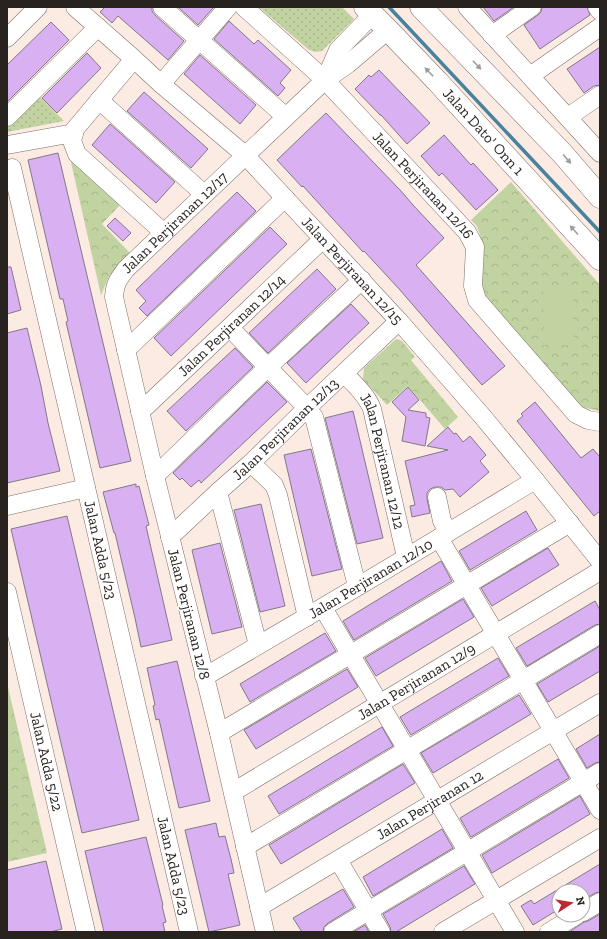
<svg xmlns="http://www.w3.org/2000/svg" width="607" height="939" font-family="'Zilla Slab',serif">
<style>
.grass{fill:url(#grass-dots)}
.park{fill:url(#park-crowns)}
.pitch{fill:#c1d3a0}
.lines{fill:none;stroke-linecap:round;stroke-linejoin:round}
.stream{stroke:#48829d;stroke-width:3.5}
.building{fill:#d9b1f3;stroke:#817986}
.minor-casing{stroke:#7d6f67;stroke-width:19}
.major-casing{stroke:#7d6f67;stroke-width:23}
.minor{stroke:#fff;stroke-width:18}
.major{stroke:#fff;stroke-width:22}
.oneway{fill:#9f9c9b}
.labels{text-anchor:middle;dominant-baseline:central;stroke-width:3;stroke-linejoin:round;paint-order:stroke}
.street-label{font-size:15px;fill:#292320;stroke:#fff}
</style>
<defs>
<pattern id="grass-dots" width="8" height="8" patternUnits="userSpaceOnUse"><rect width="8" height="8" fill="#c1d3a0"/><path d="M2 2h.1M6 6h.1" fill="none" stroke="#a6b58a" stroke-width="1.8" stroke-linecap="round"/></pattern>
<pattern id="park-crowns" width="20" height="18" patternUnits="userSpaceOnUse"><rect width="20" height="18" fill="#c1d3a0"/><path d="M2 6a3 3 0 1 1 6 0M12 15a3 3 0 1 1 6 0" fill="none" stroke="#a6b58a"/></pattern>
</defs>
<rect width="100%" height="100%" fill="#fcebe3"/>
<g class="grass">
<polygon points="259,7 342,7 354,19 322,51 316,52 309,50"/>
<polygon points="37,94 64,121 7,132 7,123"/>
</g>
<g class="park">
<polygon points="70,158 121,204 102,224 130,253 119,264 109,276 101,295"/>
<polygon points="511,182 600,285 600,411 585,408 581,406 547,369 484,295 480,277 481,238 477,226 471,220"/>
<polygon points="397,339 402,341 415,357 411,360 458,417 445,429 408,386 387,405 363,379 364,368 395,340"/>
<polygon points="7,683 47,853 7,862"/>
</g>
<polygon class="pitch" points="543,290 573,290 574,345 544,345"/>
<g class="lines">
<polyline class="stream" points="389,7 600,232"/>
</g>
<g class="building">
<polygon points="105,7 152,7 152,11 155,15 184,41 168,60 118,16 112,23 100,12"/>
<polygon points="178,7 212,7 213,8 198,25"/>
<polygon points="483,7 514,7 494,21"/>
<polygon points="542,7 587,7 590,15 540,49 524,25 538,15 541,12"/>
<polygon points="229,21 254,44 258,40 291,70 280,83 285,88 278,96 214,39"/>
<polygon points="51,22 69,40 7,102 7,65"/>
<polygon points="600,47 600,85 594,86 584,93 567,69"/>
<polygon points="87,53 101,68 57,113 42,98"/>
<polygon points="200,55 256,105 240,124 184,74"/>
<polygon points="379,70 430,123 407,144 381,115 380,115 355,89 369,75 371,77"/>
<polygon points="144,92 208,149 191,168 127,111"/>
<polygon points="326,113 401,191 413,205 444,238 416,265 505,366 482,385 400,290 364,251 363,252 303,186 302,187 277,160"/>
<polygon points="110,124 175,182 156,203 92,145"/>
<polygon points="444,135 471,165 473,163 498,190 476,210 442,173 439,176 421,156"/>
<polygon points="58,153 131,461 100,468 66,322 68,321 63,299 60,299 28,160"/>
<polygon points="237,192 256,211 147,316 139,308 146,301 136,290"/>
<polygon points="115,218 131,233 123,241 107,226"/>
<polygon points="270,227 287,244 171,356 154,338"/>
<polygon points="7,267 11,267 21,310 7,314"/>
<polygon points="317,269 336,289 268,353 249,333"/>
<polygon points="351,304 369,323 306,383 287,363"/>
<polygon points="27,328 41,386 48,423 60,471 7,483 7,333"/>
<polygon points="235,348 253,367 186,431 167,411"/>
<polygon points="267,382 287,402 201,483 199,480 191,487 182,478 180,480 173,473"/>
<polygon points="408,387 419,400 408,410 426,413 426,417 430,418 425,446 402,441 406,417 392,402"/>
<polygon points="535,402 581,458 593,449 600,457 600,511 594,516 517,421 523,416 521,414"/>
<polygon points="353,411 383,538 357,544 325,418"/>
<polygon points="448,427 454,434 456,433 463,442 470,436 486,455 480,461 489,472 460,497 453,489 445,490 441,487 435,487 430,489 427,493 427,499 430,513 412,517 410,506 415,505 405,461 448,450 427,446"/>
<polygon points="311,449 342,569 312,576 284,455"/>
<polygon points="136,484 136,487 139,486 149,525 146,526 172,640 141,647 135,618 115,533 114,533 103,492"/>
<polygon points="261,504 285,606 260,612 234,510"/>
<polygon points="526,511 537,530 470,570 459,551"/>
<polygon points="67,516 139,820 82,833 11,529"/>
<polygon points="220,543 242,627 212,634 192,550"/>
<polygon points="548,548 559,565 492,606 481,588"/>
<polygon points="441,561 452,581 354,640 343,621"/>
<polygon points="463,599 474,617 376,676 365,658"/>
<polygon points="595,601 600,610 600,624 595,625 527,666 516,648"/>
<polygon points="325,633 336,651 250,702 240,684"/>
<polygon points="600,646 600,671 548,702 537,684"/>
<polygon points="498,658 509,676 411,735 400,717"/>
<polygon points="177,661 210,801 179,808 159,719 156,720 153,706 155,705 147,668"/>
<polygon points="347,669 358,687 256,749 244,730"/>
<polygon points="519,695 531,714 433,773 421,753"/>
<polygon points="382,727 393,746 279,814 268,796"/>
<polygon points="600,734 600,762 595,763 587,768 576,749"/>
<polygon points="558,759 569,778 471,837 460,818"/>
<polygon points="403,764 415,783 281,864 269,845"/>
<polygon points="580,796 590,814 492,873 482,855"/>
<polygon points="216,823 219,837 225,836 231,859 234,873 228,874 240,925 209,932 185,830"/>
<polygon points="442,829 453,848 373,896 363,877"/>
<polygon points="146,837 163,905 162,906 166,922 163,923 165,932 104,932 85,851"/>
<polygon points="46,861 62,929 50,932 7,932 7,870"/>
<polygon points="600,864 600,892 595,893 583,900 583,891 559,891 559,909 533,925 521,906 531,900 534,904"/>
<polygon points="464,866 475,884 396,932 391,932 390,927 383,914"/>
<polygon points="343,889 354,907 328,923 324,927 323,932 302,932 293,918"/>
<polygon points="600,914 600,932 569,932 584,922 588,921"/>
<polygon points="365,925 369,932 353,932"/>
</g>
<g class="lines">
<defs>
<g id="minor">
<path id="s1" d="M 75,7 L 134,59 L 161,84 L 245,155 L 399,321 L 483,417 L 535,480 L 600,561"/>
<polyline points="162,7 286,117"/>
<path id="s2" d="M 244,7 L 325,80 L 467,232 L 475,247 L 473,286 L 477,300 L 576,414 L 588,420 L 600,422"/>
<polyline points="467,7 600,153"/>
<polyline points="597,7 600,11"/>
<polyline points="492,35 532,7"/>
<polyline points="7,38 38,7"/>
<polyline points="134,59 75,129 72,141 77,154 164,233"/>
<polyline points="530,76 600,27"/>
<polyline points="325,80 338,50 373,14"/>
<polyline points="161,84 228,7"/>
<polyline points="99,100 204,194"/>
<polyline points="7,117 98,27"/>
<polyline points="568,117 600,95"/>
<polyline points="7,145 74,133"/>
<path id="s3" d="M 12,168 L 189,932"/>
<polyline points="230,328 307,408 314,417 357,586"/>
<polyline points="126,350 285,198"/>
<path id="s4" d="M 344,373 C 354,384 367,395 372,409 L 406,557"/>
<path id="s5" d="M 140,412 L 323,239"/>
<polyline points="251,463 274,485 278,495 307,617"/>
<polyline points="155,476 268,367 362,280"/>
<polyline points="218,492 258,645"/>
<polyline points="437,497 442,521 449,532"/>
<polyline points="7,506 86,488"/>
<path id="s6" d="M 170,537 L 218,492 L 251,463 L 307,408 L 399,321"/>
<polyline points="439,538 600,810"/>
<path id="s7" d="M 7,592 L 86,932"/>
<polyline points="323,608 515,932"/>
<path id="s8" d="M 204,676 L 211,673 C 319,610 428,545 535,480"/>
<polyline points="219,733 570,523"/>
<path id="s9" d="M 233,792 L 600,571"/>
<polyline points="245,847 600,634"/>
<polyline points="338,860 381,932"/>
<path id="s10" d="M 259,907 L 600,703"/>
<polyline points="583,912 600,902"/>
<path id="s11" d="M 265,932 L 219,733 L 155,476 L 114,297 C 115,283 118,280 126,269 L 325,80 L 348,64 L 388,30"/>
<polyline points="333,932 600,772"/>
<polyline points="443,932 600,838"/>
<polyline points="549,932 577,915"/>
</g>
<g id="major">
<path id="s12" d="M 365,7 L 388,30 L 437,81 L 600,259"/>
<polyline points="421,7 562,153 600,197"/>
</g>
</defs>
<use href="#minor" class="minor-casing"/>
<use href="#major" class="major-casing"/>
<use href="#minor" class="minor"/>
<use href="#major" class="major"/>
</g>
<defs><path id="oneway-solid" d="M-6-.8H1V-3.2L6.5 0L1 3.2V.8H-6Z"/></defs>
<g class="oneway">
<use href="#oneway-solid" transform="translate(477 65) rotate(46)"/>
<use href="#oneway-solid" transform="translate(429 72) rotate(-134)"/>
<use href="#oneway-solid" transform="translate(567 159) rotate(49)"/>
<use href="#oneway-solid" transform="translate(574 230) rotate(-132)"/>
</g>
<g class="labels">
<g class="street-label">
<text stroke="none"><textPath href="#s12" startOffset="172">Jalan Dato' Onn 1</textPath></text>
<text stroke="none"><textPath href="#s2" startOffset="253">Jalan Perjiranan 12/16</textPath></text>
<text stroke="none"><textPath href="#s11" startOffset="751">Jalan Perjiranan 12/17</textPath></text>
<text stroke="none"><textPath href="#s1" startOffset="383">Jalan Perjiranan 12/15</textPath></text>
<text stroke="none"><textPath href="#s5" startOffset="126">Jalan Perjiranan 12/14</textPath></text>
<text stroke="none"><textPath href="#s6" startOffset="158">Jalan Perjiranan 12/13</textPath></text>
<text stroke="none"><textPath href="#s4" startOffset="99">Jalan Perjiranan 12/12</textPath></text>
<text stroke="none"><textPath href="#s3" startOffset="392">Jalan Adda 5/23</textPath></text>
<text stroke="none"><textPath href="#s8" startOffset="193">Jalan Perjiranan 12/10</textPath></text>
<text transform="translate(189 614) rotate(76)">Jalan Perjiranan 12/8</text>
<text stroke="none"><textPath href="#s9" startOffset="214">Jalan Perjiranan 12/9</textPath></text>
<text stroke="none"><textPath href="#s7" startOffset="174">Jalan Adda 5/22</textPath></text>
<text stroke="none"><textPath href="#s10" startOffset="199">Jalan Perjiranan 12</textPath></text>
<text stroke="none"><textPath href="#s3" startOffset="716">Jalan Adda 5/23</textPath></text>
</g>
</g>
<rect width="607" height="939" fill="none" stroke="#292320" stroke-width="16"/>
<g transform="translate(571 903) rotate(78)"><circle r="19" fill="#ffffff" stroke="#a9a7a6"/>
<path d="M0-3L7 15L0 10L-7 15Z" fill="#ba2a30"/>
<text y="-6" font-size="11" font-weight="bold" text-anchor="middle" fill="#292320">N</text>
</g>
</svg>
